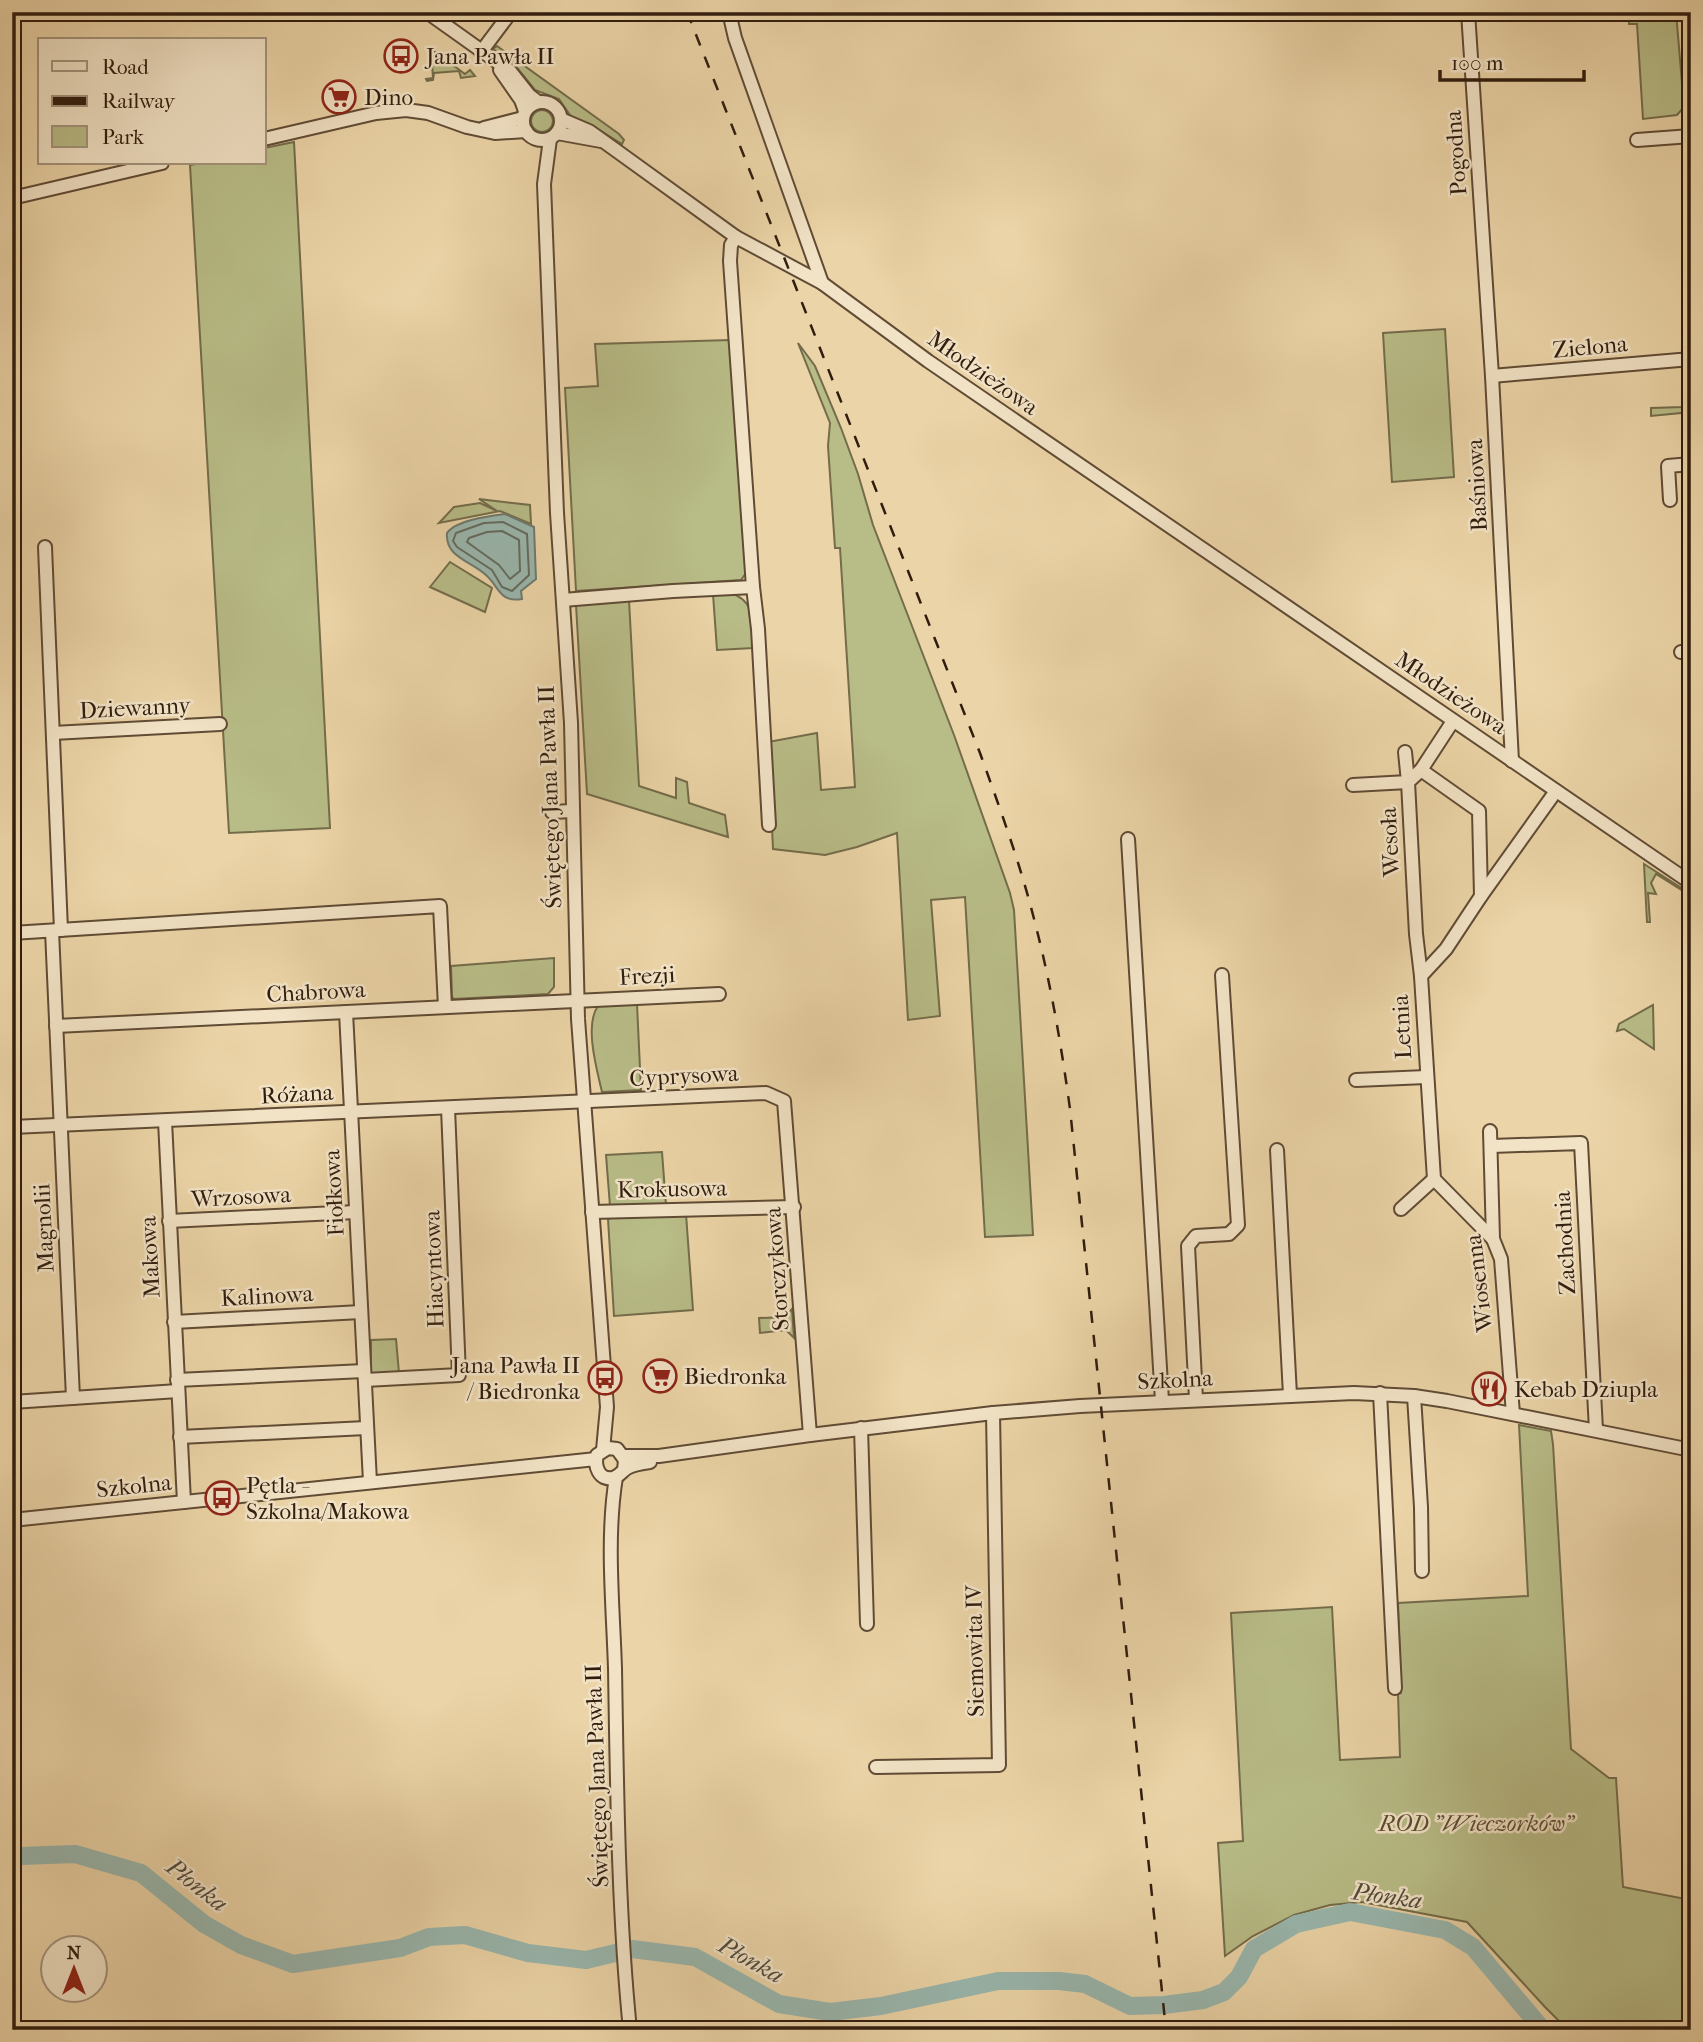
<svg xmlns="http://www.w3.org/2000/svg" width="1703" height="2042" font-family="'IM FELL French Canon',serif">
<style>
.green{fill:#b8bc87;stroke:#746c4b;stroke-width:2}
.water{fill:#99b7ae;stroke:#6f796e;stroke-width:2}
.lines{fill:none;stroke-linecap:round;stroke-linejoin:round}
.shore{stroke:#656a5e;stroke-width:2}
.river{stroke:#99b7ae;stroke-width:18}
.minor-casing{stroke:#604b35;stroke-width:16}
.minor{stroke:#f2e3c6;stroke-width:12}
.rail{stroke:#311d0f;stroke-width:2.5;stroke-dasharray:12 12;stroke-linecap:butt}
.labels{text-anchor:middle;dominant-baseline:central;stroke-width:5;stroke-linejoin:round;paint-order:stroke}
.poi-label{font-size:23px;fill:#311d0f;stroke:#f2e3c6;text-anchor:start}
.street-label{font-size:23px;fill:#311d0f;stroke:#f2e3c6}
.park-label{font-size:23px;font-style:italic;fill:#5a4d33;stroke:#f2e3c6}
.water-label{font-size:24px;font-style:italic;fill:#504b3f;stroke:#f2e3c6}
</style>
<rect width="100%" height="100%" fill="#ebd4a7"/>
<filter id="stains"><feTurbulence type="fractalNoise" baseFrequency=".00286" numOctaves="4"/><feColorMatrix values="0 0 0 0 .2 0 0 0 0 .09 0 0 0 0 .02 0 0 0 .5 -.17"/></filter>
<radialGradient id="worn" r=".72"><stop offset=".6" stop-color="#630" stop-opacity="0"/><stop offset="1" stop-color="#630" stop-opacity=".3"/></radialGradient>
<g class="green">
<polygon points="1629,12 1676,12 1684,107 1677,115 1643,119 1637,24 1629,24"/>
<polygon points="497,46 619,134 624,140 622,144 599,130 572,118 559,99 535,90 518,69 493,49"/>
<polygon points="431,49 465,74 470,70 475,76 461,78 459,71 434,73 433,80 427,81 426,79 433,78"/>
<circle cx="542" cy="121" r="11"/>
<polygon points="294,142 330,828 229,833 190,165 201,163 264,163 264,148"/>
<polygon points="1445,329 1454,477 1392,482 1383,333"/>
<polygon points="730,340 746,573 741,580 576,591 565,388 598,386 595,344"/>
<polygon points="798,343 815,366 841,428 858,474 873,525 954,735 1010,893 1014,910 1033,1235 985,1237 965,897 931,900 940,1016 908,1020 897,833 857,847 825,855 773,849 768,742 817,733 821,790 855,787 840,548 835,548 828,446 830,423"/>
<polygon points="1691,403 1691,412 1651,416 1651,408 1683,407"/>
<polygon points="479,499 530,505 531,524 500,511 439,523 454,507 480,503 497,511"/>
<polygon points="450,562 492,588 485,612 430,587"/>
<path d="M 728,592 C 758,601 752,623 753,648 L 717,650 L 713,594 Z"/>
<polygon points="629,600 639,786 676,798 676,778 687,782 689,803 725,815 728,837 587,794 576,605"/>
<polygon points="1644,864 1691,894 1691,896 1656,874 1651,883 1656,894 1648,893 1650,922 1647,922"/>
<polygon points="554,958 554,987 548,994 454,999 452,997 451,966"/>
<path d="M 637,1004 L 641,1090 L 602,1092 C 597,1070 584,1025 598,1006 Z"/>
<polygon points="1653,1005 1654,1049 1624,1029 1617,1031 1619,1024"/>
<polygon points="662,1152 666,1205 610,1206 606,1155"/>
<polygon points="686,1214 693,1310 614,1316 608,1219 618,1216"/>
<polygon points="792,1309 794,1338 786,1330 760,1333 759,1318 785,1317"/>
<polygon points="396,1339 399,1373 371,1374 371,1340"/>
<polygon points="1519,1425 1551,1431 1553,1444 1571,1749 1609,1778 1616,1778 1623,1887 1691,1900 1691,2030 1572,2030 1564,2026 1545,2007 1467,1922 1362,1902 1330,1905 1294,1915 1253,1936 1225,1956 1218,1843 1243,1841 1231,1613 1332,1607 1340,1760 1400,1757 1398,1694 1401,1693 1398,1603 1528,1596"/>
</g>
<path class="water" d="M 505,514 L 534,527 L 536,579 L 521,591 L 522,599 C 500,603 499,587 487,576 C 472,561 445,558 447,533 C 456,520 490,516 505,514 Z"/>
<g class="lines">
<g class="shore">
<polygon points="503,522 527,534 529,575 512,591 502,587 492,570 457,547 453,541 456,533 484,523"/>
<polygon points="502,531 519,540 520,571 510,579 499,565 467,542 469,538 487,532"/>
</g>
<polyline class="river" points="12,1859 21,1856 75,1854 141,1873 204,1924 241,1945 293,1964 400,1948 429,1937 465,1935 528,1953 586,1960 632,1949 695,1957 779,2004 830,2012 881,2006 998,1981 1059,1981 1085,1984 1130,2006 1164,2005 1203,2000 1224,1992 1239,1977 1254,1949 1296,1924 1350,1912 1445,1930 1473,1947 1543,2030"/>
<defs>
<g id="minor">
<polyline points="427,12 510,71 529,95 538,102"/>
<polyline points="729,12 735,38 822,283"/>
<polyline points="1468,12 1492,376 1512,761"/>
<polyline points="481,52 511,12"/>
<polyline points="500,70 521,100 525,111"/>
<circle cx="542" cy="121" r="19"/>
<polyline points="561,119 589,131 610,146 736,237 822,283 928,361 1691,883"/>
<polyline points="484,128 523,118"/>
<polyline points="557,133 601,141"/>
<polyline points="264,139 376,113 406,110 428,113 467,127 495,133 526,131"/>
<polyline points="550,139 544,184 557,513 571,723 578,1019 607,1407 603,1450"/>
<polyline points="1637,140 1691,136"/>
<polyline points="12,198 162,163"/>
<polyline points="736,237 731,245 730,261 753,587 758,629 769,825"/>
<polyline points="1492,376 1691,359"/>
<polyline points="1670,500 1668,466 1691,464"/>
<polyline points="45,547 61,930"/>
<polyline points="563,600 673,591 753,587"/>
<polyline points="1681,652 1691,651"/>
<polyline points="53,733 220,724"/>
<polyline points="1421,770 1479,811 1481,896"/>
<polyline points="1353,785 1408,782 1405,752"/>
<polyline points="552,812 572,811"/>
<polyline points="1128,839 1162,1401"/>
<polyline points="52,931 73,1398"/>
<polyline points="12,933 440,906 445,1007"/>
<polyline points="1421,976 1416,934 1408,782 1421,770 1453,721"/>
<polyline points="346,1012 370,1482"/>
<polyline points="56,1026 719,994"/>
<polyline points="1356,1080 1426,1077"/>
<polyline points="165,1121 184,1502"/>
<polyline points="12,1127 766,1093 784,1101 810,1435"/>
<polyline points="1490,1131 1493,1239 1501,1259 1513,1414"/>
<polyline points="1492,1146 1581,1143 1596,1430"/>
<polyline points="1277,1150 1290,1395"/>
<polyline points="1401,1209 1434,1179"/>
<polyline points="592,1212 794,1207"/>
<polyline points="169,1221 356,1212"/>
<polyline points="1493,1239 1434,1179 1421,976 1446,949 1481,896 1556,791"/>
<polyline points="174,1322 361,1312"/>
<polyline points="177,1380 364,1371"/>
<polyline points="365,1380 459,1375 448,1108"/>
<polyline points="1380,1393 1395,1688"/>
<polyline points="1414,1396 1421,1507 1422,1571"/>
<polyline points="1196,1399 1188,1246 1196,1236 1229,1234 1238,1225 1222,975"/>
<polyline points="12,1402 178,1391"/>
<polyline points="861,1428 867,1624"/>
<polyline points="180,1437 366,1428"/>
<polyline points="624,1456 659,1456 810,1435 993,1413 1080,1406 1354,1393 1414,1396 1447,1401 1691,1450"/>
<path d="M 624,1470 L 625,1460 L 617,1449 L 608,1448 L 597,1455 C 594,1466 599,1481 613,1478 C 620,1476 622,1471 627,1468 C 634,1464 643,1463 650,1462"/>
<path d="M 616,1477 C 606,1539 613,1605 615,1668 C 617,1788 618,1910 630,2030"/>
<polyline points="12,1520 596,1459"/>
<polyline points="876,1767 999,1765 993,1413"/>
</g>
</defs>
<use href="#minor" class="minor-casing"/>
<use href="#minor" class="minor"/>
<path class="rail" d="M 687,12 L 980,753 C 999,806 1019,860 1033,915 C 1050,979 1061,1043 1070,1109 L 1166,2030"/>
</g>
<defs>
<symbol id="bus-ring" viewBox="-11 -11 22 22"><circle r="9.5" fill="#f2e3c6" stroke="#8f2418" stroke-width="1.5"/><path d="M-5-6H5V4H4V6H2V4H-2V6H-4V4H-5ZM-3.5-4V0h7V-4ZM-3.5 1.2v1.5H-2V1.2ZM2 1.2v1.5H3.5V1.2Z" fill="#8f2418"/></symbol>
<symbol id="supermarket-ring" viewBox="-11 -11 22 22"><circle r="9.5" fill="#f2e3c6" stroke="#8f2418" stroke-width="1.5"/><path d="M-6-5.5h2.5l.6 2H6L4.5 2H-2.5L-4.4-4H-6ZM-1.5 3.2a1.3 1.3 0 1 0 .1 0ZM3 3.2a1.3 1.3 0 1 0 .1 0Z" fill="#8f2418"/></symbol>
<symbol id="restaurant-ring" viewBox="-11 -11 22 22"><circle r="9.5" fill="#f2e3c6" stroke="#8f2418" stroke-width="1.5"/><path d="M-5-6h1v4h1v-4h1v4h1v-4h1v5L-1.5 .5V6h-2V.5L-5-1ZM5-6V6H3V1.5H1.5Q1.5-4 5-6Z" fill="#8f2418"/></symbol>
</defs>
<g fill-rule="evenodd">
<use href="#bus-ring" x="382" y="37" width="38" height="38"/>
<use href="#supermarket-ring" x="320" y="78" width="38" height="38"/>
<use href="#supermarket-ring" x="641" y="1357" width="38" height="38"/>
<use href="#bus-ring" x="586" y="1359" width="38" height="38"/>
<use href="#restaurant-ring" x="1470" y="1370" width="38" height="38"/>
<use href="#bus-ring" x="203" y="1479" width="38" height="38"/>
</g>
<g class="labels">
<g class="poi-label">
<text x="426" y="56">Jana Pawła II</text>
<text x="364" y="97">Dino</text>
<text x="580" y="1365" text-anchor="end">Jana Pawła II<tspan x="580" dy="26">/ Biedronka</tspan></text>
<text x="684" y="1376">Biedronka</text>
<text x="1514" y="1389">Kebab Dziupla</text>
<text x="246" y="1485">Pętla -<tspan x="246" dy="26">Szkolna/Makowa</tspan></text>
</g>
<g class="street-label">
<text transform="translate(1456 153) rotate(-94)">Pogodna</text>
<text transform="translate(1590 347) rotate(-5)">Zielona</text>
<text transform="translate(983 373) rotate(35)">Młodzieżowa</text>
<text transform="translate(1477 485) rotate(-93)">Baśniowa</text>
<text transform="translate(1451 693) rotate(34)">Młodzieżowa</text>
<text transform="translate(135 708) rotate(-3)">Dziewanny</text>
<text transform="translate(550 797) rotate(-92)">Świętego Jana Pawła II</text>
<text transform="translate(1390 842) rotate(-93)">Wesoła</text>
<text transform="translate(647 976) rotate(-3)">Frezji</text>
<text transform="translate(316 992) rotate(-3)">Chabrowa</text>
<text transform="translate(1402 1027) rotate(-93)">Letnia</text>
<text transform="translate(684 1076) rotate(-3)">Cyprysowa</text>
<text transform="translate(297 1094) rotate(-3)">Różana</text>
<text transform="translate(672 1189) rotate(-1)">Krokusowa</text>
<text transform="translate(334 1193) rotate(-93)">Fiołkowa</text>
<text transform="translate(241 1197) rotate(-3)">Wrzosowa</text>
<text transform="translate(44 1228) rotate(-93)">Magnolii</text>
<text transform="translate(1565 1243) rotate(-93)">Zachodnia</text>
<text transform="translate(150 1257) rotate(-93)">Makowa</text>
<text transform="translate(434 1269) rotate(-92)">Hiacyntowa</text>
<text transform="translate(777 1269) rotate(-94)">Storczykowa</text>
<text transform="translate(1479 1283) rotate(-97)">Wiosenna</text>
<text transform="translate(267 1296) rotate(-3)">Kalinowa</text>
<text transform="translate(1175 1380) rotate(-3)">Szkolna</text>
<text transform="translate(134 1486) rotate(-6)">Szkolna</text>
<text transform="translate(975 1651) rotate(-91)">Siemowita IV</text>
<text transform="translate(597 1776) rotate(-92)">Świętego Jana Pawła II</text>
</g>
<g class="park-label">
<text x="1476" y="1823">ROD "Wieczorków"</text>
</g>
<g class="water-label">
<text transform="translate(197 1885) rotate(38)">Płonka</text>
<text transform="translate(1387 1896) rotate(8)">Płonka</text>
<text transform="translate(751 1960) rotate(29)">Płonka</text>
</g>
</g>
<rect width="1703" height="2042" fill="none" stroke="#ebd4a7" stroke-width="42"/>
<rect x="14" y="14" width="1675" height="2014" fill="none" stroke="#311d0f" stroke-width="3.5"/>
<rect x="21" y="21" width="1661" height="2000" fill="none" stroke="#311d0f" stroke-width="2"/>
<rect x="38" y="38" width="228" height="126" fill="#f2e3c6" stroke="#a5947d" stroke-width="2"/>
<rect x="52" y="61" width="35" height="10" fill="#f2e3c6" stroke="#a5947d" stroke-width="2"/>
<text x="102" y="74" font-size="21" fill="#311d0f">Road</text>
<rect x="52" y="96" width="35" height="10" fill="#311d0f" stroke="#a5947d" stroke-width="2"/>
<text x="102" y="108" font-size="21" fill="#311d0f">Railway</text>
<rect x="52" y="126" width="35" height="21" fill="#b8bc87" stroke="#a5947d" stroke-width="2"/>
<text x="102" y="144" font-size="21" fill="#311d0f">Park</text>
<g transform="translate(74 1969)"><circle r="33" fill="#f2e3c6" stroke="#a5947d" stroke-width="2"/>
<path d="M0-5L12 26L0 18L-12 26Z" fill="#8f2418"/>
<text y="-10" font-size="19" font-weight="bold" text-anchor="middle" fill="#311d0f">N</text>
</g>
<path d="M1440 70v10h144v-10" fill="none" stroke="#311d0f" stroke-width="3.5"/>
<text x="1451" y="70" font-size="21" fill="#311d0f" stroke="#f2e3c6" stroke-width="5" paint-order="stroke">100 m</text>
<rect width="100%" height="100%" filter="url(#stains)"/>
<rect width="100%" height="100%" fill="url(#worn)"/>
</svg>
